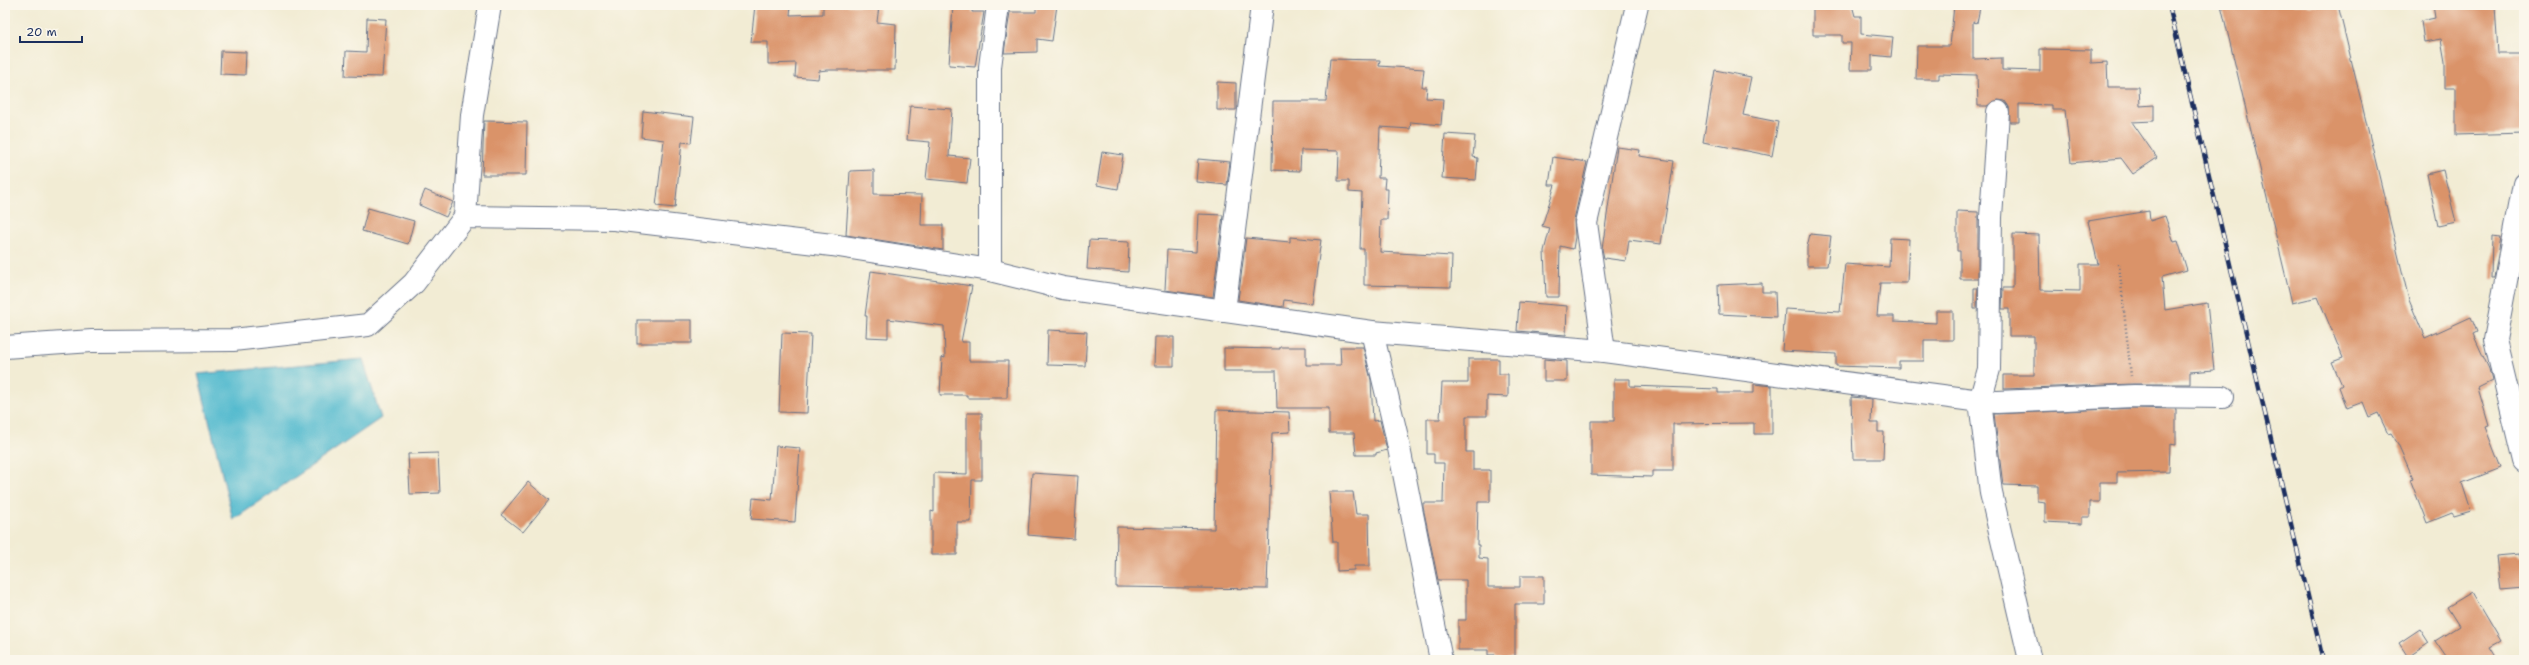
<svg xmlns="http://www.w3.org/2000/svg" width="2529" height="665" font-family="'Shantell Sans',sans-serif">
<style>
.water{fill:#51b9ce;stroke:#367496}
.building{fill:#da9369}
.lines{fill:none;stroke-linecap:round;stroke-linejoin:round}
.minor-casing{stroke:#667187;stroke-width:24}
.path{stroke:#667187;stroke-width:2.5;stroke-dasharray:1 3;stroke-linecap:butt}
.minor{stroke:#fff;stroke-width:22}
.rail-casing{stroke:#1b2f5e;stroke-width:4.5}
.rail{stroke:#fbf7ec;stroke-width:3;stroke-dasharray:9;stroke-linecap:butt}
</style>
<rect width="100%" height="100%" fill="#fbf7ec"/>
<filter id="ink" filterUnits="userSpaceOnUse"><feTurbulence type="fractalNoise" baseFrequency=".025" numOctaves="2"/><feDisplacementMap in="SourceGraphic" scale="8" xChannelSelector="R" yChannelSelector="G"/><feConvolveMatrix kernelMatrix="1 2 1 2 8 2 1 2 1" color-interpolation-filters="sRGB"/></filter>
<filter id="wash" filterUnits="userSpaceOnUse"><feTurbulence type="fractalNoise" baseFrequency=".012" numOctaves="4" result="noise"/><feDisplacementMap in="SourceGraphic" scale="16" xChannelSelector="R" yChannelSelector="G"/><feGaussianBlur stdDeviation="0.9" result="paint"/><feColorMatrix in="noise" values="0 0 0 0 0 0 0 0 0 0 0 0 0 0 0 0 0 1.4 0 .05"/><feComposite in="paint" operator="in"/></filter>
<g filter="url(#wash)">
<rect width="100%" height="100%" fill="#f2ecd4"/>
<polygon class="water" points="363,359 381,418 233,520 198,374"/>
<g id="blocks">
<g class="building">
<polygon points="755,5 791,5 790,15 823,14 823,5 879,6 877,22 896,24 895,70 827,70 819,71 818,79 795,77 796,63 768,64 768,42 751,42"/>
<polygon points="953,5 973,5 972,12 984,12 975,67 949,65"/>
<polygon points="1036,5 1057,5 1052,41 1037,39 1037,52 1004,53 1010,12 1036,12"/>
<polygon points="1813,5 1852,5 1855,16 1861,16 1861,34 1893,37 1891,57 1872,55 1872,70 1850,70 1851,43 1842,43 1842,35 1813,35"/>
<polygon points="1954,5 1980,7 1977,23 1973,22 1973,59 2002,58 2002,70 2040,71 2040,49 2091,50 2091,63 2107,62 2108,87 2139,87 2140,106 2154,105 2154,121 2132,122 2157,158 2133,174 2121,158 2071,163 2065,110 2052,110 2052,105 2019,104 2019,122 2010,122 2009,107 2005,101 1998,100 1987,106 1978,106 1977,75 1939,74 1939,79 1916,79 1917,46 1950,46"/>
<polygon points="2221,5 2338,5 2409,300 2425,338 2471,317 2477,332 2473,334 2489,369 2492,381 2478,388 2489,426 2485,427 2501,468 2462,483 2471,511 2454,516 2452,513 2427,523 2410,479 2413,478 2398,444 2391,433 2388,434 2378,413 2369,417 2363,402 2347,408 2339,387 2342,385 2332,362 2343,358 2318,297 2292,303"/>
<polygon points="2433,5 2495,5 2498,54 2524,54 2524,133 2456,135 2456,88 2445,88 2445,62 2441,39 2424,42 2421,21 2435,18"/>
<polygon points="367,18 386,19 382,77 345,76 346,51 366,52"/>
<polygon points="221,51 246,52 245,75 220,74"/>
<polygon points="1330,59 1380,60 1379,66 1424,69 1422,87 1427,87 1426,98 1443,99 1441,125 1411,122 1410,129 1380,127 1378,178 1385,178 1384,189 1388,189 1387,220 1381,220 1380,252 1452,256 1451,287 1364,285 1364,249 1360,249 1362,193 1349,192 1349,181 1338,181 1339,151 1301,150 1300,171 1272,170 1273,101 1326,101"/>
<polygon points="1715,70 1751,77 1743,115 1778,122 1772,156 1703,142"/>
<polygon points="1217,82 1236,83 1236,110 1217,110"/>
<polygon points="910,106 952,109 949,156 970,158 967,183 926,179 930,142 907,140"/>
<polygon points="643,111 694,117 691,143 682,142 675,208 656,206 664,140 641,137"/>
<polygon points="484,121 527,122 526,175 482,175"/>
<polygon points="1445,134 1475,136 1473,157 1478,158 1476,180 1442,178"/>
<polygon points="1617,147 1640,150 1639,156 1674,161 1661,244 1629,240 1626,261 1604,258 1602,249"/>
<polygon points="1102,152 1123,155 1118,189 1097,185"/>
<polygon points="1553,157 1587,162 1574,220 1575,237 1573,249 1560,246 1559,297 1546,297 1544,251 1550,228 1542,226 1555,185 1549,185"/>
<polygon points="1198,159 1230,162 1227,185 1196,182"/>
<polygon points="874,170 874,194 922,195 921,225 943,225 943,250 846,235 850,171"/>
<polygon points="2443,170 2456,222 2438,226 2427,174"/>
<polygon points="425,190 453,202 446,217 419,205"/>
<polygon points="368,208 414,221 408,244 362,231"/>
<polygon points="1957,211 1978,212 1978,279 1960,279 1960,251 1957,251"/>
<polygon points="2149,211 2150,221 2165,216 2174,242 2178,241 2187,270 2162,277 2165,310 2207,303 2214,370 2190,372 2190,384 2133,384 2004,389 2004,375 2034,375 2034,336 2009,336 2009,309 2002,309 2003,288 2013,288 2013,234 2039,235 2040,290 2080,291 2080,264 2098,264 2088,221"/>
<polygon points="1198,214 1223,215 1213,297 1165,290 1167,250 1196,252"/>
<polygon points="1810,234 1831,236 1827,266 1807,266 1807,247"/>
<polygon points="2492,236 2501,237 2494,278 2491,278"/>
<polygon points="1290,237 1321,240 1312,304 1284,300 1283,307 1238,300 1246,238 1290,242"/>
<polygon points="1890,238 1909,239 1907,283 1880,283 1877,316 1894,316 1894,321 1936,323 1936,311 1953,311 1953,340 1924,340 1924,361 1899,361 1899,368 1836,366 1836,354 1782,351 1785,309 1840,312 1845,264 1889,267"/>
<polygon points="1089,240 1129,242 1128,272 1087,269"/>
<polygon points="2524,252 2524,279 2519,279"/>
<polygon points="871,271 972,286 961,342 969,342 969,361 1008,361 1007,398 967,398 967,395 940,395 942,357 945,358 944,326 888,319 888,338 866,337 867,316 865,316"/>
<polygon points="1762,283 1762,292 1775,292 1776,317 1719,314 1718,285"/>
<polygon points="1974,288 1978,288 1977,309 1974,309"/>
<polygon points="1519,302 1567,306 1566,335 1517,331"/>
<rect x="637" y="320" width="55" height="23"/>
<polygon points="1048,330 1087,332 1085,366 1047,365"/>
<polygon points="782,333 811,334 807,413 779,412"/>
<polygon points="1155,337 1174,337 1174,366 1154,366"/>
<polygon points="1280,347 1306,347 1306,365 1341,365 1340,347 1363,347 1371,380 1373,421 1380,420 1387,450 1376,453 1376,455 1356,455 1354,433 1329,433 1329,408 1277,408 1276,371 1224,371 1224,348 1280,349"/>
<polygon points="1468,359 1499,359 1499,374 1508,374 1508,397 1487,396 1487,416 1466,416 1466,452 1473,452 1473,470 1490,470 1490,502 1478,502 1477,545 1479,545 1479,558 1488,559 1488,587 1520,587 1520,576 1544,576 1544,604 1515,604 1515,657 1495,657 1495,655 1488,655 1488,650 1458,650 1458,620 1466,620 1466,580 1438,580 1423,507 1423,503 1443,503 1444,463 1434,463 1434,454 1427,454 1427,419 1440,419 1442,383 1468,383"/>
<polygon points="1544,359 1567,361 1567,381 1544,381"/>
<polygon points="1614,379 1630,379 1630,386 1718,389 1718,393 1754,393 1754,384 1772,386 1772,434 1754,434 1754,423 1673,424 1673,471 1652,471 1652,477 1591,475 1591,421 1614,421"/>
<polygon points="1851,397 1872,399 1871,423 1878,423 1878,432 1884,432 1883,459 1853,459"/>
<polygon points="2134,408 2176,409 2176,445 2170,444 2169,472 2117,473 2117,482 2100,482 2100,502 2090,502 2090,517 2082,517 2082,524 2045,522 2045,502 2037,501 2037,486 2003,485 1994,414"/>
<polygon points="1216,410 1289,412 1290,432 1272,433 1267,589 1116,587 1117,527 1214,529"/>
<polygon points="967,413 982,413 982,480 972,480 971,522 957,522 957,555 931,555 931,511 934,512 934,473 967,474"/>
<polygon points="776,446 800,448 795,522 751,519 753,498 772,500"/>
<polygon points="438,453 440,493 410,494 408,454"/>
<polygon points="1032,473 1078,476 1074,539 1028,535"/>
<polygon points="528,482 549,500 523,532 501,515"/>
<polygon points="1329,492 1353,492 1356,514 1369,514 1370,566 1354,566 1354,570 1337,571 1337,542 1333,542"/>
<polygon points="2519,554 2519,556 2524,556 2524,588 2500,590 2496,556"/>
<polygon points="2472,592 2501,641 2490,647 2498,660 2448,660 2435,641 2459,626 2447,607"/>
<polygon points="2420,629 2429,643 2408,657 2399,643"/>
</g>
</g>
</g>
<g filter="url(#ink)">
<use href="#blocks" fill-opacity="0" stroke="#667187" stroke-width="1"/>
<g class="lines">
<defs>
<g id="minor">
<polyline points="1998,112 1991,217 1989,369 1980,401 1991,493 2030,660"/>
<polyline points="2524,184 2495,340 2524,461"/>
<polyline points="465,217 472,115 490,5"/>
<polyline points="990,270 990,67 998,5"/>
<polyline points="1224,311 1262,5"/>
<polyline points="1372,332 1396,433 1441,660"/>
<polyline points="5,347 92,341 233,340 368,325 414,283 465,217 614,219 832,245 990,270 1063,288 1372,332 1604,351 1980,401 1997,402 2134,396 2223,397"/>
<polyline points="1604,351 1586,223 1637,5"/>
</g>
</defs>
<use href="#minor" class="minor-casing"/>
<polyline class="path" points="2119,264 2131,376"/>
<use href="#minor" class="minor"/>
<defs>
<polyline id="rail" points="2169,5 2323,660"/>
</defs>
<use href="#rail" class="rail-casing"/>
<use href="#rail" class="rail"/>
</g>
</g>
<rect width="2529" height="665" fill="none" stroke="#fbf7ec" stroke-width="20"/>
<path d="M20 36v6h62v-6" fill="none" stroke="#1b2f5e" stroke-width="2"/>
<text x="26" y="36" font-size="12" fill="#1b2f5e" stroke="#fbf7ec" stroke-width="3" paint-order="stroke">20 m</text>
</svg>
